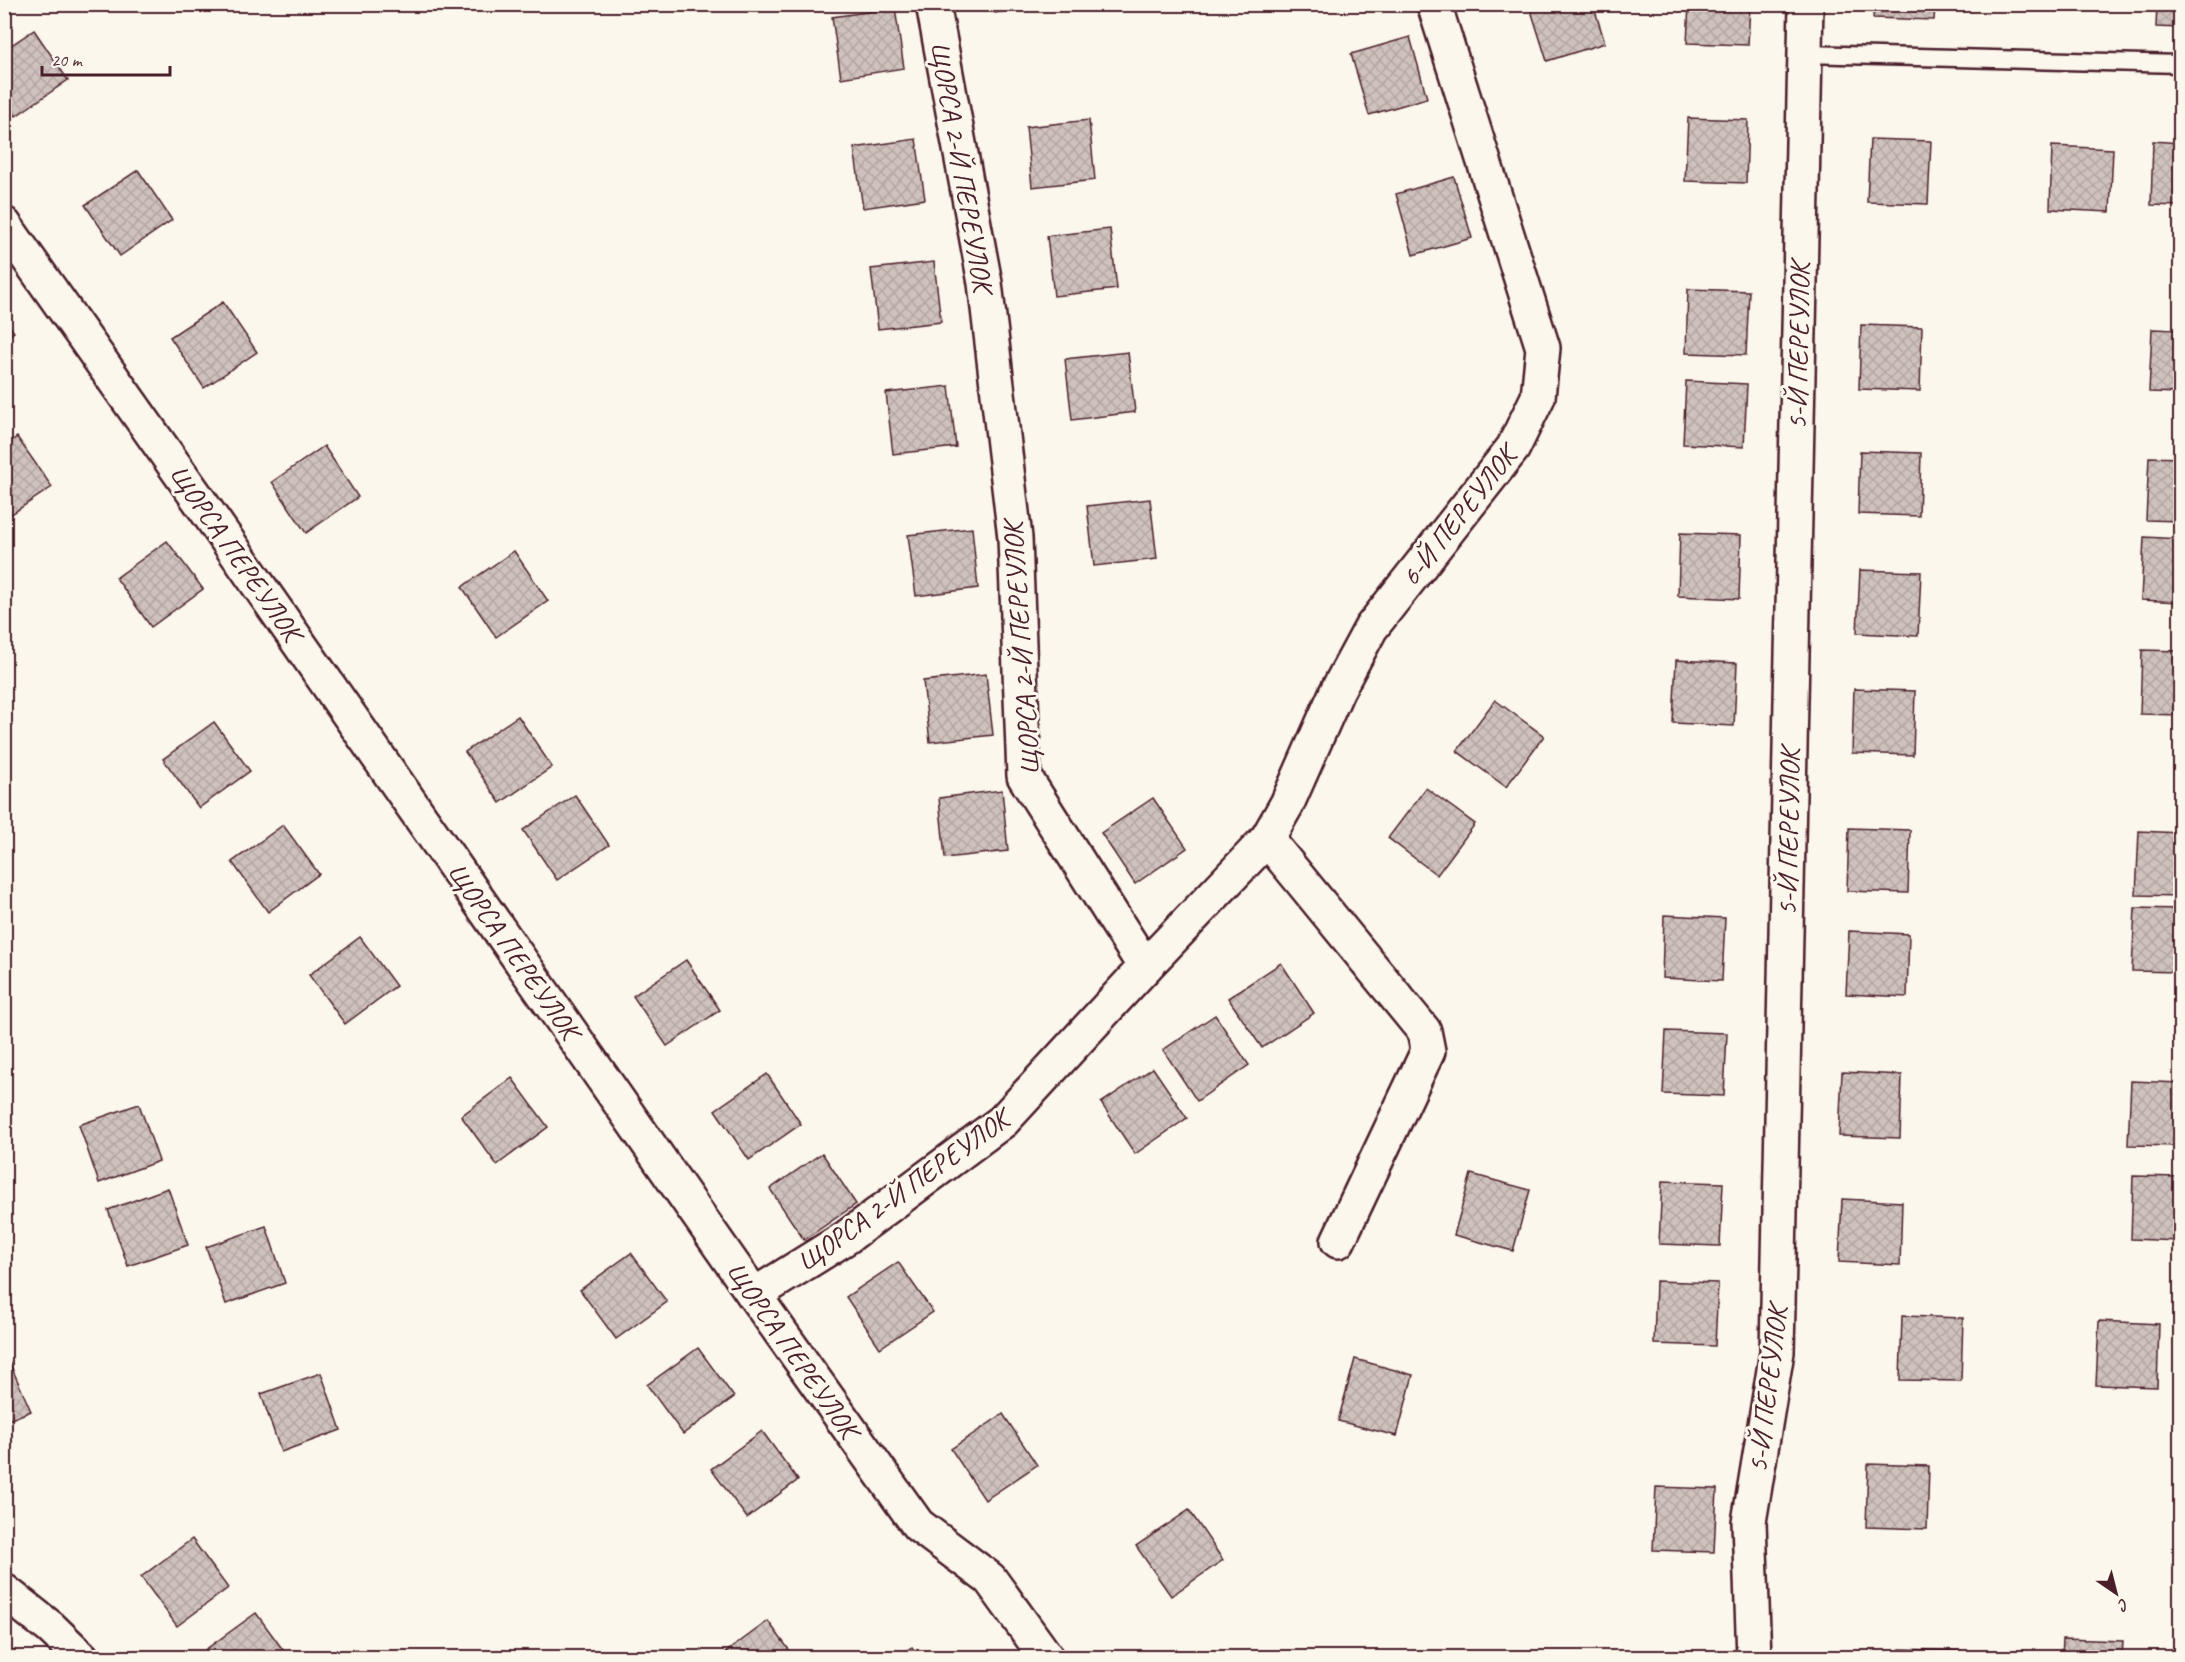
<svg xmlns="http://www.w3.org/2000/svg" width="2185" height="1662" font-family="Caveat,sans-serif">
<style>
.building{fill:url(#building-cross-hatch);stroke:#4a1f2b;stroke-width:1.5}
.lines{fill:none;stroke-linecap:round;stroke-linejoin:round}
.lane-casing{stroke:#4a1f2b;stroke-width:21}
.street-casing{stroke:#4a1f2b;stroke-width:38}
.secondary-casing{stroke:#4a1f2b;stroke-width:38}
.lane{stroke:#fbf7ec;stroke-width:16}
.street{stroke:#fbf7ec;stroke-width:33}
.secondary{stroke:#fbf7ec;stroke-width:33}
.labels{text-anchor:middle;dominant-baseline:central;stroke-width:6;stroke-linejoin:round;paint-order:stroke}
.street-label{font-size:28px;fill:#4a1f2b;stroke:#fbf7ec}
</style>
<defs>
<pattern id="building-cross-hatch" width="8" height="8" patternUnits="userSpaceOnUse" patternTransform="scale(1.5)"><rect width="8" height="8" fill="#cfc2bc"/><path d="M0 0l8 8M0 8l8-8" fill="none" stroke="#b3a6a2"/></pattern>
</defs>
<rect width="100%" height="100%" fill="#fbf7ec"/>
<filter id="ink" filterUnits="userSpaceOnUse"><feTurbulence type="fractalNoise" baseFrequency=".0167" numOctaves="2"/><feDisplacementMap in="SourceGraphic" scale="12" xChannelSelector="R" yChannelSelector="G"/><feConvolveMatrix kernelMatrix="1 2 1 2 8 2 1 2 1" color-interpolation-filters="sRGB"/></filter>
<g filter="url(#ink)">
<g class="building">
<polygon points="994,4 1051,4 995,13"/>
<polygon points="1529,4 1593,4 1605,43 1547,61"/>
<polygon points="1689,4 1750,4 1748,45 1687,43"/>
<polygon points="1874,4 1935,4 1934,20 1873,18"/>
<polygon points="2157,4 2180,4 2180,28 2156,27"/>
<polygon points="895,8 904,68 841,78 832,17"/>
<polygon points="34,30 68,80 16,116 4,99 4,50"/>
<polygon points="1410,37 1427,98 1369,115 1351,54"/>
<polygon points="1688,118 1748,120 1746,183 1685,181"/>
<polygon points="1089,120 1095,180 1032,187 1026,127"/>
<polygon points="916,139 925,199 863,208 854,148"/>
<polygon points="1870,139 1931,141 1928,204 1867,202"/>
<polygon points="2153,141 2180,143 2180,206 2151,205"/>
<polygon points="2052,146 2113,149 2110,212 2050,209"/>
<polygon points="138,170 172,220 120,256 85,205"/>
<polygon points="1454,177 1472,238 1413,255 1396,194"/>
<polygon points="1110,229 1117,289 1054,296 1047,236"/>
<polygon points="934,262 941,322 878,329 871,269"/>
<polygon points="1688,289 1749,291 1746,355 1686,353"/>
<polygon points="223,302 257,352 204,388 170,337"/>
<polygon points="4,319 14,332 4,339"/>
<polygon points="1861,325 1922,327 1920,391 1859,389"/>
<polygon points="2152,329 2180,330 2180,393 2149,392"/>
<polygon points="1128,352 1135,412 1072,420 1065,359"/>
<polygon points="1686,381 1747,384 1744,447 1683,444"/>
<polygon points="949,386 956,447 893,454 886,393"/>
<polygon points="17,437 52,487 4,519 4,446"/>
<polygon points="324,446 358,497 306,533 272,482"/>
<polygon points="1860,451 1921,453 1919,516 1858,514"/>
<polygon points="2149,457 2180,458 2180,521 2146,520"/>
<polygon points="1150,499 1157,559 1094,566 1087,506"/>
<polygon points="972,528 978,588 916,596 908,535"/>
<polygon points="1680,533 1741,535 1739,599 1678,596"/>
<polygon points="2144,537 2180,539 2180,602 2141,600"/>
<polygon points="167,541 203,589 151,627 116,578"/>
<polygon points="514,551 548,601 496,637 462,587"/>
<polygon points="1860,570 1921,572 1918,636 1857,633"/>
<polygon points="2142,650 2180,651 2180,715 2140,714"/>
<polygon points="1676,660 1737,663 1734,726 1673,723"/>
<polygon points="986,674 993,735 930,742 923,681"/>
<polygon points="1854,689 1915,691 1913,755 1852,753"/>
<polygon points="1495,700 1544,736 1506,787 1457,751"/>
<polygon points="518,716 552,767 500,803 465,752"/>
<polygon points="214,722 250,771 199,808 163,759"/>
<polygon points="1426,788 1475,824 1437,875 1388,838"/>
<polygon points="1002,790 1008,851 945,858 939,798"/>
<polygon points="575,795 609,845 557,880 523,830"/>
<polygon points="1153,798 1187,848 1135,884 1101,833"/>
<polygon points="283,825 319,874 268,912 232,862"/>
<polygon points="1849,828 1910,830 1908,893 1847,891"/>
<polygon points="2139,831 2180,833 2180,896 2136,895"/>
<polygon points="2135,908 2180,909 2180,972 2132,971"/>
<polygon points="1664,915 1725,918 1722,981 1662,978"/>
<polygon points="1849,931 1909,934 1907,997 1846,994"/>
<polygon points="360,937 396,986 345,1024 309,975"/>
<polygon points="686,960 720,1010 667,1046 633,996"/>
<polygon points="1281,963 1314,1013 1262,1048 1228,998"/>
<polygon points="1215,1015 1249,1065 1197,1101 1163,1050"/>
<polygon points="1666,1031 1727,1033 1724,1096 1663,1094"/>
<polygon points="1153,1068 1187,1118 1135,1154 1101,1103"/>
<polygon points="1842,1072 1902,1075 1900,1138 1839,1136"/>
<polygon points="767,1074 801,1124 749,1160 715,1110"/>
<polygon points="512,1078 548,1127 497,1165 461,1116"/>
<polygon points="2131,1081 2180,1083 2180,1146 2128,1145"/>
<polygon points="139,1104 159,1161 99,1183 79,1125"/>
<polygon points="822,1153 856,1204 804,1240 770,1189"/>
<polygon points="1471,1174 1530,1190 1513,1251 1454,1235"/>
<polygon points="2133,1176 2180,1177 2180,1241 2131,1239"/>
<polygon points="1662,1181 1723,1183 1720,1246 1659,1244"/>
<polygon points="168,1188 188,1245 128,1266 108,1210"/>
<polygon points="1842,1199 1902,1202 1900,1265 1839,1262"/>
<polygon points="266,1226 285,1283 226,1304 206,1247"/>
<polygon points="631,1253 667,1302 616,1339 580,1290"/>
<polygon points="898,1262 933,1312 880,1348 846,1297"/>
<polygon points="1656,1281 1718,1283 1715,1346 1654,1344"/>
<polygon points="1902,1316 1963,1318 1961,1381 1900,1380"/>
<polygon points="2099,1321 2159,1324 2157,1387 2096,1385"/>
<polygon points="698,1348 734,1397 683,1434 647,1385"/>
<polygon points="6,1355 31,1411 4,1422 4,1356"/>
<polygon points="1355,1359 1413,1375 1397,1436 1338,1421"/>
<polygon points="321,1373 341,1430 281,1452 261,1394"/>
<polygon points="1003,1414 1037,1465 985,1500 951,1449"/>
<polygon points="762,1431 798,1480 747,1518 711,1469"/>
<polygon points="1868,1464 1929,1466 1927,1529 1866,1527"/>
<polygon points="1656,1487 1717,1489 1714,1552 1653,1550"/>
<polygon points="1189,1510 1223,1560 1171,1596 1136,1546"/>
<polygon points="192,1539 228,1588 177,1626 141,1577"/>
<polygon points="256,1613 289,1658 210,1658 205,1650"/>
<polygon points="768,1621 795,1658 718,1658"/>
<polygon points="2062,1639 2123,1641 2122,1658 2061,1658"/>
<polygon points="912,1647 919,1658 897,1658"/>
<polygon points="1900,1649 1961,1651 1960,1658 1900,1658"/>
</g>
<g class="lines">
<defs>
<polyline id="lane" points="1804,54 2180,64"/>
<g id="street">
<polyline points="933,4 985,283 1015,538 1024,776 1145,967"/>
<polyline points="4,224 213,520 754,1295 918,1525 990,1579 1047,1658"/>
<polyline points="1267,839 1424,1031 1428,1051 1338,1241"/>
<polyline points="754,1295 847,1237 1003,1121 1145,967 1267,839 1287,804 1337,691 1371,628 1513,448 1538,397 1543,348 1434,4"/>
<polyline points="1754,1658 1749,1522 1777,1352 1806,4"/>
</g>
<polyline id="secondary" points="4,1591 51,1628 82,1658"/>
</defs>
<use href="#lane" class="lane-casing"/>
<use href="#street" class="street-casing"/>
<use href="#secondary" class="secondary-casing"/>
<use href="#lane" class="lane"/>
<use href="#street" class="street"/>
<use href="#secondary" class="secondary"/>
</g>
</g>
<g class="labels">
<g class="street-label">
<text transform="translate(962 167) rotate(80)">ЩОРСА 2-Й ПЕРЕУЛОК</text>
<text transform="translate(1798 346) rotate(-89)">5-Й ПЕРЕУЛОК</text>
<text transform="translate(1458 516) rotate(-52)">6-Й ПЕРЕУЛОК</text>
<text transform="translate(236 553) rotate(55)">ЩОРСА ПЕРЕУЛОК</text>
<text transform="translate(1021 648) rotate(-94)">ЩОРСА 2-Й ПЕРЕУЛОК</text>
<text transform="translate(1788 832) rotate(-89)">5-Й ПЕРЕУЛОК</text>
<text transform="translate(514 951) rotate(55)">ЩОРСА ПЕРЕУЛОК</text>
<text transform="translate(903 1190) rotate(-36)">ЩОРСА 2-Й ПЕРЕУЛОК</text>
<text transform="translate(793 1350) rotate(55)">ЩОРСА ПЕРЕУЛОК</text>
<text transform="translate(1767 1389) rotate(-83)">5-Й ПЕРЕУЛОК</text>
</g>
</g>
<rect width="2185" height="1662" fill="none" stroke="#fbf7ec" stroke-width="24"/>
<rect x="12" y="12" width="2161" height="1638" fill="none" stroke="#4a1f2b" stroke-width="2" filter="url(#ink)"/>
<g transform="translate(2116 1593) rotate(145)" stroke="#fbf7ec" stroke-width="4.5" paint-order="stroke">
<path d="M0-4.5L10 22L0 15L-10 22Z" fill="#4a1f2b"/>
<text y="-9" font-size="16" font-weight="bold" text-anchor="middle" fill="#4a1f2b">С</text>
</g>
<path d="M42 66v9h128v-9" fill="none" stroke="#4a1f2b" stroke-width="3"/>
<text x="51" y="66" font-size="18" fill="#4a1f2b" stroke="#fbf7ec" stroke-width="4.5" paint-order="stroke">20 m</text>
</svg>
